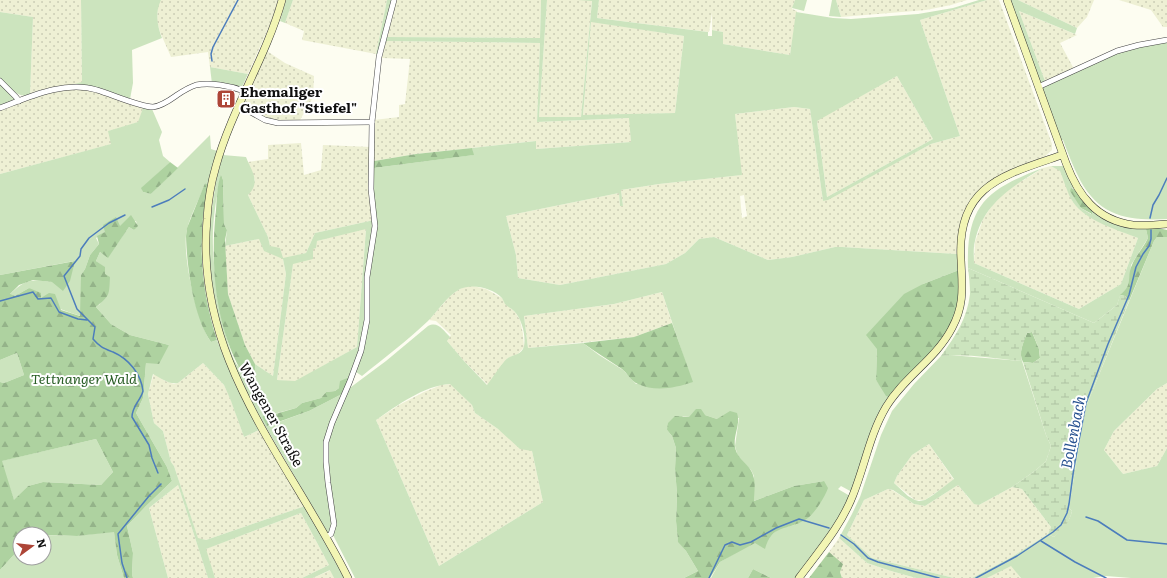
<svg xmlns="http://www.w3.org/2000/svg" width="1167" height="578" font-family="Literata,serif">
<style>
.farmland{fill:url(#farmland-dots);fill-rule:evenodd}
.grass{fill:#cce4be;fill-rule:evenodd}
.forest{fill:url(#forest-firs);fill-rule:evenodd}
.wetland{fill:url(#wetland-marsh)}
.lines{fill:none;stroke-linecap:round;stroke-linejoin:round}
.stream{stroke:#4c7dbc;stroke-width:1.5}
.street-casing{stroke:#414141;stroke-width:6}
.secondary-casing{stroke:#303030;stroke-width:8}
.street{stroke:#fff;stroke-width:5}
.secondary{stroke:#f2f5b4;stroke-width:7}
.labels{text-anchor:middle;dominant-baseline:central;stroke-width:4;stroke-linejoin:round;paint-order:stroke}
.poi-label{font-size:14px;font-weight:bold;fill:#0e0e0e;stroke:#fff;text-anchor:start}
.park-label{font-size:14px;font-style:italic;fill:#295e26;stroke:#fff}
.street-label{font-size:14px;fill:#0e0e0e;stroke:#fff}
.water-label{font-size:15px;font-style:italic;fill:#275190;stroke:#fff}
</style>
<defs>
<pattern id="farmland-dots" width="8" height="8" patternUnits="userSpaceOnUse"><rect width="8" height="8" fill="#eef0d4"/><path d="M2 2h.1M6 6h.1" fill="none" stroke="#cbcdb5" stroke-width="1.8" stroke-linecap="round"/></pattern>
<pattern id="forest-firs" width="22" height="20" patternUnits="userSpaceOnUse"><rect width="22" height="20" fill="#aed2a0"/><path d="M5 1l3.5 6h-7zM16 11l3.5 6h-7z" fill="#94b389"/></pattern>
<pattern id="wetland-marsh" width="20" height="14" patternUnits="userSpaceOnUse"><rect width="20" height="14" fill="#cce4be"/><path d="M1 5h8M5 5V1M11 12h8M15 12V8" fill="none" stroke="#aec2a2"/></pattern>
</defs>
<rect width="100%" height="100%" fill="#fdfdf1"/>
<g class="farmland">
<polygon points="0,0 81,0 82,83 30,95 33,17 0,12"/>
<polygon points="161,0 278,0 271,22 248,74 210,67 208,52 171,57 160,32 157,21 158,4"/>
<polygon points="293,0 387,0 376,54 302,40 304,31 285,23"/>
<polygon points="395,0 541,0 540,38 386,37"/>
<polygon points="547,0 592,0 581,117 539,117"/>
<polygon points="599,0 795,0 792,9 797,11 790,55 723,44 723,32 712,30 712,13 709,32 597,18"/>
<polygon points="836,0 967,0 951,5 926,10 841,17"/>
<path d="M 987,0 L 999,0 L 1052,144 L 1052,150 L 1043,158 L 1018,167 L 995,178 L 980,190 L 962,218 L 957,254 L 842,247 L 835,247 L 792,257 L 768,260 L 714,237 L 699,239 L 685,253 L 666,264 L 560,285 L 518,278 L 516,255 L 506,216 L 619,193 L 620,206 L 623,206 L 621,190 L 659,184 L 741,175 L 735,114 L 794,107 L 810,109 L 823,201 L 931,144 L 960,136 L 920,20 ZM 744,195 L 747,216 L 742,218 L 740,196 Z"/>
<polygon points="1018,0 1094,0 1087,17 1077,28"/>
<polygon points="1119,0 1167,0 1167,27 1163,27 1151,10"/>
<polygon points="1019,11 1077,35 1060,43 1074,69 1045,81"/>
<polygon points="591,21 684,36 675,113 583,116"/>
<polygon points="385,41 540,43 537,122 630,118 631,142 536,149 535,141 416,154 374,161 374,120 399,117 399,105 405,104 410,59 382,58"/>
<polygon points="267,51 285,63 314,76 313,97 300,120 279,122 264,119 241,107"/>
<polygon points="897,76 933,139 827,197 817,120"/>
<polygon points="71,88 93,90 143,108 139,122 109,131 112,144 0,174 0,110 20,102 44,94"/>
<polygon points="301,143 304,175 321,170 323,145 371,147 374,220 315,233 306,253 283,259 286,274 273,376 255,364 245,345 228,294 225,246 259,239 270,247 268,237 248,195 255,180 248,162 268,159 268,145"/>
<polygon points="1051,166 1060,170 1073,202 1093,219 1138,238 1121,284 1079,309 974,263 975,242 983,219 995,201 1017,182 1024,180 1043,168"/>
<polygon points="366,228 357,347 295,382 277,380 293,263 313,249 317,241"/>
<polygon points="466,286 473,286 486,289 502,298 505,303 515,312 520,320 523,334 524,347 518,354 508,358 488,385 464,361 447,341 451,335 436,321 429,320 450,296 458,290"/>
<polygon points="662,292 672,323 634,337 528,348 524,316 614,304"/>
<polygon points="203,363 224,385 231,400 244,437 259,430 305,506 206,540 198,539 174,466 171,462 163,431 154,423 148,394 154,373 165,381 174,384 178,383"/>
<polygon points="1167,383 1167,448 1157,466 1123,474 1104,450 1114,431 1157,389"/>
<polygon points="451,384 472,405 475,413 498,429 532,451 543,502 439,566 376,420 399,405 424,392 441,385"/>
<polygon points="929,444 954,480 925,500 915,500 894,483 897,476 912,455"/>
<polygon points="178,485 208,578 168,578 149,508"/>
<polygon points="958,485 970,500 979,505 1012,487 1022,489 1051,527 1048,534 1010,558 972,578 954,578 872,558 847,535 864,500 888,489 892,490 914,504 925,506"/>
<polygon points="301,513 329,565 302,578 215,578 205,549"/>
<polygon points="839,538 867,563 891,571 916,578 842,578 840,572 829,552"/>
<polygon points="1011,565 1021,578 987,578"/>
<polygon points="331,570 334,578 313,578"/>
</g>
<g class="grass">
<path d="M 81,0 L 161,0 C 155,12 157,25 162,38 L 132,50 L 133,83 L 130,99 C 109,91 93,85 71,85 L 82,82 Z"/>
<polygon points="286,0 293,0 285,23 280,21"/>
<polygon points="387,0 392,0 379,56 376,54"/>
<path d="M 541,0 L 547,0 L 539,117 L 581,117 L 592,1 L 578,0 L 599,0 L 597,18 L 708,32 L 708,36 L 712,36 L 712,30 L 723,32 L 723,44 L 790,55 L 796,12 L 833,18 L 851,19 L 918,14 L 953,8 L 979,0 L 987,0 L 920,20 L 960,136 L 931,144 L 828,200 L 823,201 L 810,109 L 794,107 L 735,114 L 742,175 L 659,184 L 621,190 L 623,206 L 620,206 L 619,193 L 506,216 L 516,255 L 518,278 L 560,285 L 666,264 L 685,253 L 699,239 L 714,237 L 768,260 L 792,257 L 835,247 L 842,247 L 957,254 L 959,270 L 923,284 L 877,349 L 876,380 L 889,397 L 852,492 L 841,486 L 838,489 L 850,496 L 838,521 L 796,578 L 771,578 L 753,569 L 748,578 L 711,578 L 720,562 L 749,545 L 768,538 L 780,528 L 794,525 L 824,481 L 794,486 L 754,501 L 754,476 L 751,470 L 738,457 L 735,446 L 739,418 L 717,419 L 705,415 L 689,417 L 683,416 L 667,430 L 672,436 L 676,448 L 675,469 L 677,494 L 676,521 L 678,541 L 686,551 L 698,571 L 684,578 L 355,578 L 333,535 L 327,452 L 330,433 L 347,390 L 386,361 L 428,326 C 438,321 443,330 450,337 L 447,341 L 464,361 L 487,385 C 492,379 503,361 508,358 C 514,354 522,355 524,346 C 526,336 522,319 514,311 C 512,309 508,307 505,304 C 504,302 503,300 502,298 C 493,288 472,283 460,289 C 447,296 438,311 428,321 C 407,341 384,358 362,376 L 356,372 L 366,336 L 368,284 L 377,228 L 373,190 L 374,168 L 473,155 L 472,148 L 536,141 L 536,149 L 631,142 L 629,118 L 537,122 L 540,43 L 385,41 L 386,37 L 540,38 ZM 591,22 L 684,36 L 675,113 L 583,115 ZM 897,76 L 933,139 L 827,197 L 817,121 ZM 662,292 L 692,382 L 636,384 L 623,370 L 599,355 L 583,343 L 528,348 L 524,316 L 614,304 ZM 450,384 L 472,405 L 475,413 L 498,429 L 520,449 L 532,451 L 543,502 L 439,566 L 376,420 C 398,405 423,386 450,384 Z"/>
<polygon points="795,0 807,0 804,11 792,8"/>
<polygon points="832,0 836,0 841,17 829,16"/>
<polygon points="1009,0 1018,0 1077,28 1075,34 1019,11 1045,81 1040,84"/>
<path d="M 0,12 L 33,17 L 30,95 C 17,99 9,86 0,78 Z"/>
<path d="M 1167,42 L 1167,219 C 1129,221 1100,217 1080,180 C 1073,167 1068,153 1063,140 L 1060,140 L 1042,90 L 1043,88 L 1048,85 L 1115,54 L 1144,46 Z"/>
<polygon points="210,67 248,74 240,91 212,84"/>
<polygon points="0,82 15,100 0,107"/>
<path d="M 143,108 L 152,109 L 162,132 L 159,140 L 163,156 L 170,162 L 142,188 L 143,192 L 151,194 L 210,135 L 211,149 L 217,151 L 208,185 L 205,183 C 200,198 191,214 187,229 C 181,252 197,323 211,342 L 217,340 L 233,379 L 259,430 L 244,437 L 231,401 L 224,385 L 203,363 L 178,383 C 169,385 161,378 153,374 L 148,394 L 154,423 L 163,431 L 171,462 L 174,466 L 198,538 L 206,540 L 305,506 L 344,578 L 334,578 L 330,570 L 313,578 L 302,578 L 329,565 L 301,513 L 206,549 L 215,578 L 208,578 L 178,485 L 149,508 L 168,578 L 133,578 L 132,574 L 133,553 L 127,526 L 146,506 L 172,481 L 167,467 L 136,413 L 143,398 L 146,363 L 169,345 L 130,335 L 111,324 L 96,307 L 100,304 L 105,274 L 104,267 L 96,261 L 100,252 L 108,257 L 129,227 L 134,230 L 137,225 L 136,221 L 105,232 L 96,238 L 99,244 L 90,255 L 85,269 L 81,275 L 81,316 C 58,309 47,304 29,288 L 15,296 L 9,295 C 26,279 30,279 52,282 L 74,261 L 0,275 L 0,174 L 111,144 L 108,131 L 138,122 Z"/>
<path d="M 223,155 L 246,157 C 252,172 261,182 248,195 L 268,237 L 270,246 L 280,248 L 283,258 L 306,253 L 315,233 L 374,220 L 366,318 L 360,351 L 350,377 L 339,388 L 335,391 L 326,392 L 321,398 L 302,403 L 296,408 L 262,417 L 268,426 L 309,411 L 342,394 L 325,442 L 332,528 L 328,533 L 250,400 L 236,371 L 219,322 L 209,266 L 210,220 L 217,176 ZM 221,174 L 223,180 L 224,224 L 227,230 L 225,246 L 259,239 L 264,251 L 283,259 L 286,274 L 273,376 L 255,364 L 255,371 L 251,375 C 247,372 242,369 238,366 C 225,351 213,269 213,247 C 212,223 216,198 221,174 ZM 366,229 L 357,347 L 295,381 L 277,380 L 293,264 L 313,259 L 313,249 L 316,248 L 317,241 Z"/>
<path d="M 1051,166 L 1063,166 L 1074,188 L 1071,188 L 1081,208 L 1091,214 L 1092,209 L 1147,228 L 1146,229 L 1148,238 L 1131,265 L 1129,284 L 1126,290 L 1120,296 L 1117,305 L 1094,323 L 968,268 C 966,205 987,189 1043,168 C 1012,186 983,204 975,241 C 973,248 974,256 974,263 L 1079,309 L 1121,284 L 1138,238 C 1118,230 1086,221 1073,202 C 1067,193 1064,180 1060,171 Z"/>
<path d="M 1157,237 L 1167,237 L 1167,383 L 1157,389 L 1114,431 L 1104,450 L 1123,474 L 1157,466 L 1167,448 L 1167,578 L 1131,578 L 1106,576 L 1093,578 L 1021,578 L 1011,566 L 987,578 L 972,578 L 1010,558 L 1048,534 L 1054,537 C 1061,530 1070,522 1072,511 L 1069,508 L 1085,409 L 1154,241 Z"/>
<polygon points="17,353 24,375 4,383 0,382 0,360"/>
<path d="M 950,355 L 1022,361 L 1046,435 L 1051,446 L 1046,461 L 1036,470 L 1012,487 L 979,505 L 974,504 L 958,485 L 925,506 L 914,504 L 893,490 L 888,489 L 864,500 L 847,535 L 872,558 L 954,578 L 916,578 L 891,571 L 867,563 L 839,538 L 852,514 L 860,497 L 881,435 L 892,411 L 914,384 L 941,356 ZM 929,444 L 954,479 L 933,495 L 925,500 L 919,501 L 915,500 L 908,496 L 894,483 L 897,476 L 912,455 Z"/>
<polygon points="96,439 113,472 101,485 43,482 28,486 14,501 1,461"/>
<polygon points="114,531 117,555 124,578 0,578 0,570 20,548 20,558 44,558 44,535 77,536"/>
</g>
<g class="forest">
<polygon points="472,148 474,155 374,168 374,161 416,154"/>
<polygon points="170,162 178,168 151,194 143,192 141,188"/>
<path d="M 221,174 L 223,180 L 224,224 L 227,230 L 225,240 L 228,294 L 245,345 L 255,364 L 255,371 L 251,375 L 244,376 C 215,328 210,264 216,210 C 217,197 217,186 221,174 Z"/>
<path d="M 205,183 L 208,185 C 205,202 202,220 202,237 C 200,270 207,309 217,340 L 211,342 C 193,316 187,267 186,236 L 187,228 Z"/>
<path d="M 1071,188 C 1077,189 1086,204 1092,209 L 1092,214 L 1081,208 L 1070,191 Z"/>
<path d="M 131,215 L 138,226 L 134,230 L 129,227 L 108,258 L 100,252 L 96,261 L 105,267 L 105,274 L 110,277 C 109,296 110,295 96,307 L 111,324 L 130,335 L 169,345 L 159,364 L 146,363 L 143,398 L 136,413 L 167,467 L 172,481 L 146,506 L 127,526 L 133,553 L 132,574 L 133,578 L 124,578 L 117,555 L 114,532 L 77,536 L 20,534 L 20,548 L 0,570 L 0,382 L 4,383 L 24,375 L 17,353 L 0,360 L 0,275 L 75,261 L 70,281 L 63,291 L 52,282 L 33,280 L 19,285 L 10,294 L 15,296 L 29,288 L 41,293 L 41,298 L 49,293 L 55,294 L 61,310 L 80,316 L 81,275 L 85,269 L 90,255 L 99,244 L 97,236 L 105,232 L 103,225 L 116,217 L 120,226 ZM 96,439 L 113,472 L 101,485 L 43,482 L 28,486 L 14,500 L 2,461 Z"/>
<path d="M 1154,227 L 1167,230 L 1167,237 L 1157,237 L 1154,241 L 1129,301 L 1125,296 L 1120,295 C 1134,284 1126,278 1132,265 C 1136,255 1144,247 1148,238 L 1146,229 Z"/>
<path d="M 959,270 C 959,279 961,291 959,301 C 950,341 916,369 889,397 L 886,396 L 876,380 L 877,349 L 866,335 L 904,294 L 923,284 Z"/>
<path d="M 672,323 L 693,382 C 675,388 655,392 638,384 C 631,381 627,373 622,369 C 609,360 595,352 583,343 L 634,337 Z"/>
<path d="M 1032,332 L 1039,349 L 1040,358 L 1033,363 L 1023,362 C 1018,353 1023,343 1027,333 Z"/>
<polygon points="350,377 342,394 309,411 267,426 262,417 268,412 275,414 296,408 302,403 321,398 326,392 335,391 339,388 340,381"/>
<path d="M 696,409 L 701,409 L 705,415 L 717,419 L 730,411 L 737,413 C 741,424 733,435 735,447 C 737,460 750,464 753,475 C 756,483 754,493 754,501 L 794,486 L 824,481 L 828,488 C 825,497 814,515 805,520 C 786,531 772,524 765,549 L 755,543 L 720,562 L 710,578 L 684,578 L 698,571 L 686,551 L 678,542 L 676,521 L 677,494 L 675,469 L 676,448 L 672,436 L 667,430 L 668,423 L 675,416 L 689,417 Z"/>
<polygon points="829,552 843,564 840,572 842,578 809,578"/>
<polygon points="753,569 771,578 748,578"/>
</g>
<path class="wetland" d="M 968,268 L 1094,323 L 1117,305 L 1120,295 L 1125,296 L 1129,301 L 1085,409 L 1069,508 L 1072,511 C 1070,522 1062,531 1054,537 L 1048,534 L 1051,527 L 1022,489 L 1012,487 L 1036,470 L 1046,461 L 1051,446 L 1046,435 L 1023,362 L 1033,363 L 1040,358 L 1039,349 L 1032,332 L 1027,333 C 1024,342 1019,351 1022,361 C 997,359 966,353 941,356 C 956,335 967,319 970,294 C 970,285 969,276 968,268 Z"/>
<g class="lines">
<g class="stream">
<polyline points="212,61 211,54 213,47 238,0"/>
<polyline points="152,207 169,200 185,189"/>
<path d="M 125,215 L 109,223 L 89,238 L 81,249 L 80,256 L 64,276 L 77,309 L 95,327 L 93,339 C 100,347 103,348 113,352 C 129,359 141,374 143,391 C 141,400 132,406 132,417 L 149,445 L 152,458 L 158,473"/>
<polyline points="1150,218 1153,205 1159,195 1167,178"/>
<polyline points="0,301 33,292 38,299 51,298 59,312 78,319 87,320"/>
<polyline points="1086,517 1098,521 1127,540 1167,544"/>
<polyline points="841,535 854,544 868,558 878,562 939,578"/>
<polyline points="1041,541 1075,562 1106,578"/>
<polyline points="127,578 122,563 118,534 149,496 161,484"/>
<polyline points="709,578 725,545 732,542 740,545 751,542 776,528 799,519 829,528"/>
<polyline points="976,578 1017,556 1053,532 1061,525 1067,513 1069,504 1074,467 1086,403 1108,344 1129,295 1136,267 1143,254 1149,246 1151,239 1151,230"/>
</g>
<defs>
<g id="street">
<polyline points="0,81 16,97 19,101"/>
<polyline points="1038,87 1117,51 1139,45 1167,40"/>
<polyline points="238,105 265,120 278,123 372,122 379,57 394,0"/>
<path d="M 0,108 C 29,97 65,80 97,90 C 111,94 140,107 153,107 C 162,106 170,100 177,95 C 183,91 190,87 196,85 C 210,82 231,86 244,91"/>
<polyline points="326,537 331,534 334,524 328,483 326,462 326,442 332,423 350,381 361,351 367,320 367,277 375,226 371,189 372,122"/>
</g>
<g id="secondary">
<path d="M 282,0 C 266,58 232,108 216,166 C 211,183 208,201 207,219 C 194,361 289,459 348,578"/>
<path d="M 1007,0 L 1066,163 C 1078,195 1096,220 1133,225 C 1144,226 1156,225 1167,224"/>
<path d="M 799,578 C 819,551 841,526 853,495 C 865,465 870,434 886,407 C 904,377 936,359 952,328 C 965,304 962,286 961,260 C 956,185 1004,175 1062,155"/>
</g>
</defs>
<use href="#street" class="street-casing"/>
<use href="#secondary" class="secondary-casing"/>
<use href="#street" class="street"/>
<use href="#secondary" class="secondary"/>
</g>
<defs>
<symbol id="building-square" viewBox="-11 -11 22 22"><rect x="-9" y="-9" width="18" height="18" rx="4" fill="#ad4537" stroke="#fff"/><path d="M-4-6H4V6H1V3H-1V6H-4ZM-2.5-4.3h1.7v1.8h-1.7ZM.8-4.3h1.7v1.8H.8ZM-2.5-1h1.7V.8h-1.7ZM.8-1h1.7V.8H.8Z" fill="#fff"/></symbol>
</defs>
<g fill-rule="evenodd">
<use href="#building-square" x="215" y="88" width="22" height="22"/>
</g>
<g class="labels">
<g class="poi-label">
<text x="240" y="91">Ehemaliger<tspan x="240" dy="16">Gasthof "Stiefel"</tspan></text>
</g>
<g class="park-label">
<text x="84" y="378">Tettnanger Wald</text>
</g>
<g class="street-label">
<text transform="translate(272 414) rotate(61)">Wangener Straße</text>
</g>
<g class="water-label">
<text transform="translate(1072 432) rotate(-79)">Bollenbach</text>
</g>
</g>
<g transform="translate(32 546) rotate(75)"><circle r="19" fill="#ffffff" stroke="#9f9f9f"/>
<path d="M0-3L7 15L0 10L-7 15Z" fill="#ad4537"/>
<text y="-6" font-size="11" font-weight="bold" text-anchor="middle" fill="#0e0e0e">N</text>
</g>
</svg>
